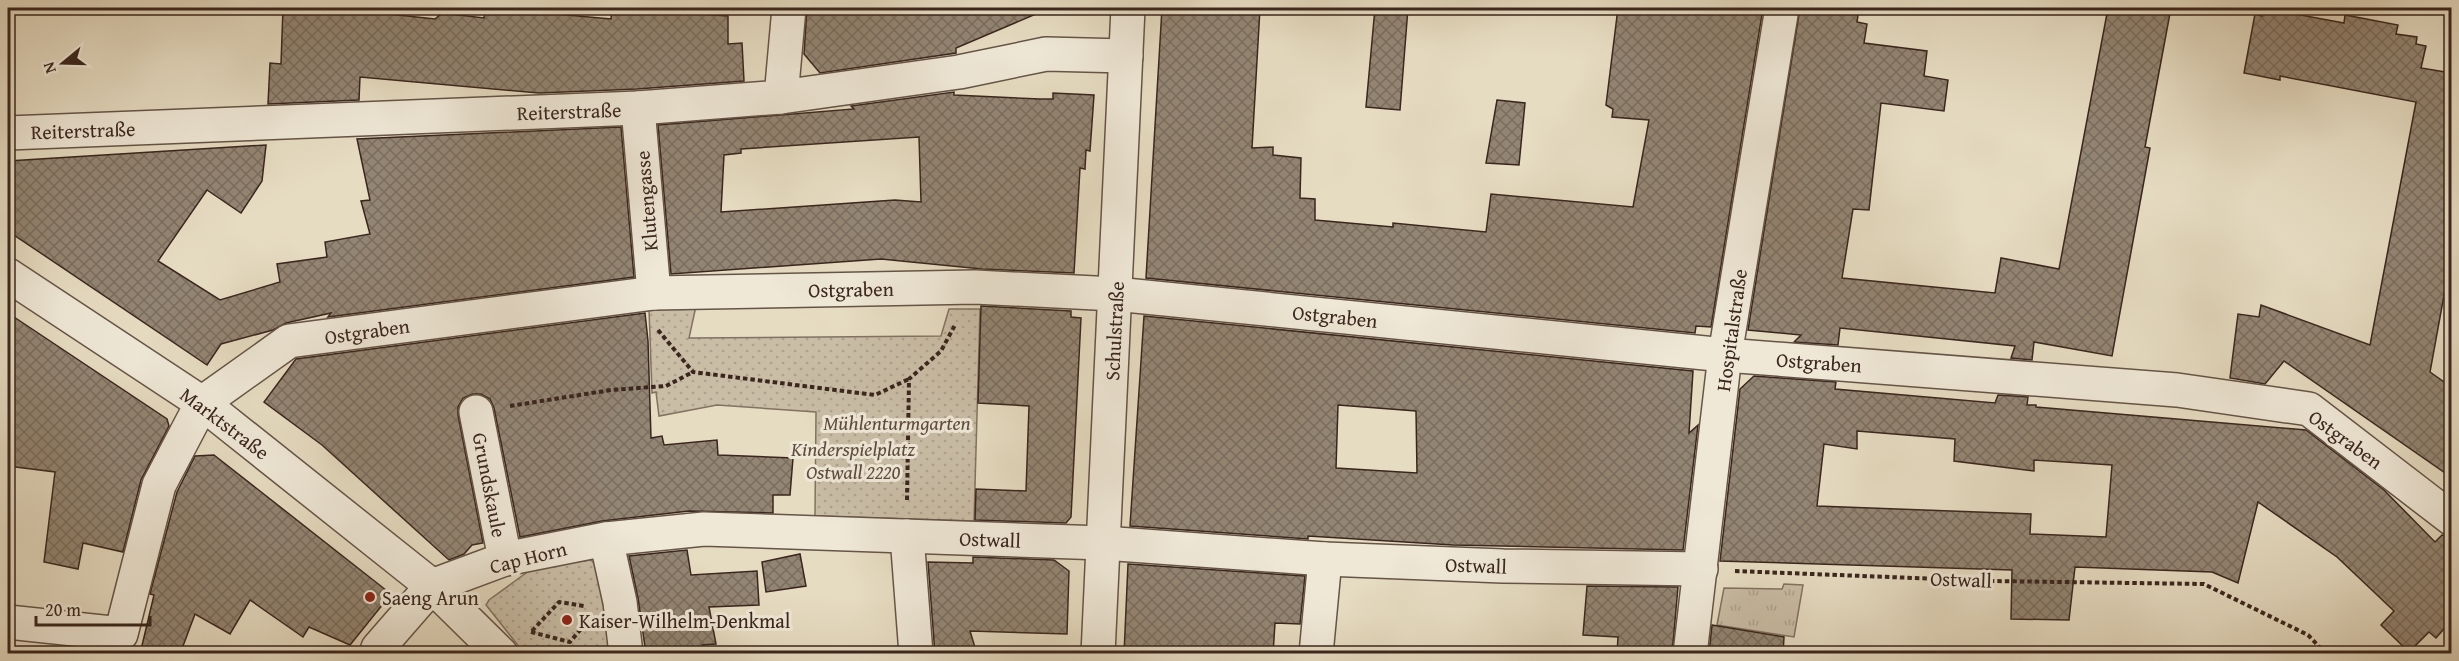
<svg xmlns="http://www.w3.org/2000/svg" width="2459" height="661" font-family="'Gentium Book Plus',serif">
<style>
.grass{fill:url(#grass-tufts);stroke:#827262;stroke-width:1.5}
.park{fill:url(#park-dots);stroke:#827262;stroke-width:1.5}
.building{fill:url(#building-cross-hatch);stroke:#3a261e;stroke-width:1.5;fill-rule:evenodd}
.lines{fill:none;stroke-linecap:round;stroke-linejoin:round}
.minor-casing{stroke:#655447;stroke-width:36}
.path{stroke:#3a261e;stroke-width:4;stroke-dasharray:4.5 3;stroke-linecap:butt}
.minor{stroke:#efe8d7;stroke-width:33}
.poi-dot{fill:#8f2418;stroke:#efe8d7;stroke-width:2}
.labels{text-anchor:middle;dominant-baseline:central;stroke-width:6;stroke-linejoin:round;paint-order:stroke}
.street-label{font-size:20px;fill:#3a261e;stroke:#efe8d7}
.park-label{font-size:20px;font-style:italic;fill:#5e4c40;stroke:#efe8d7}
.poi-label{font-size:20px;fill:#3a261e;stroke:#efe8d7;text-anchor:start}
</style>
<defs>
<pattern id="grass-tufts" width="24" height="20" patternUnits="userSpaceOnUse" patternTransform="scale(1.5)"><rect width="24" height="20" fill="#c9bda6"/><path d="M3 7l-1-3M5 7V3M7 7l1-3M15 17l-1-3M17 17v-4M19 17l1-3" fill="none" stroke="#ada28e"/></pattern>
<pattern id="park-dots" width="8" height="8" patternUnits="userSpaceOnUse" patternTransform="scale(1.5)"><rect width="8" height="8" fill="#c9bda6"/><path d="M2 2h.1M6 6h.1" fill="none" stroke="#ada28e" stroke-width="1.8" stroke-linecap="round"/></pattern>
<pattern id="building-cross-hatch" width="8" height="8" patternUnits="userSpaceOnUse" patternTransform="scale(1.5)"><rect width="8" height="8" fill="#938573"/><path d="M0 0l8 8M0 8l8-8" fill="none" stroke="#796d5e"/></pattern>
</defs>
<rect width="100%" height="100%" fill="#e6dcc2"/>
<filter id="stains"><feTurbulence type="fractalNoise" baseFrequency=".00333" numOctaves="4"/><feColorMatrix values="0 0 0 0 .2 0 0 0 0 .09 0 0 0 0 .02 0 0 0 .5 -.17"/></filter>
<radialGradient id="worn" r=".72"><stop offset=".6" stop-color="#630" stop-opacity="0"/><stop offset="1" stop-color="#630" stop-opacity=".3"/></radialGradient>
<polygon class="grass" points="1784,584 1803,585 1794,637 1717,625 1724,588 1782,589"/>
<g class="park">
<polygon points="696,306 689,338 941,336 949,309 980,309 974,521 815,516 816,412 717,405 659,416 656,392 652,393 649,309"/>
<polygon points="590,560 596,564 617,653 524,653 486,605 489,600 533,568"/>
</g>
<g class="building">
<polygon points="283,8 352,8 352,10 435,19 442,13 484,18 485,8 545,8 545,13 611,19 612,8 688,8 687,13 728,16 728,44 742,43 744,81 637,89 539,93 360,77 359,100 268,104 270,63 281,64"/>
<polygon points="807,8 1050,8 956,48 956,53 820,73 804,54"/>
<polygon points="1162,8 1260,8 1252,148 1273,147 1273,155 1301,158 1300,198 1315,199 1315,220 1393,227 1393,223 1486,232 1491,194 1633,207 1649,120 1612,117 1613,109 1606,105 1618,8 1763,8 1711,327 1696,326 1695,333 1146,278"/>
<polygon points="1375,8 1408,8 1400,110 1366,107"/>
<polygon points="1800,8 1859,8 1857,22 1867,24 1864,43 1927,51 1924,76 1948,80 1944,111 1881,103 1869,210 1853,209 1842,278 1995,293 2001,258 2059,269 2108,8 2171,8 2145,147 2150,148 2112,356 2034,342 2032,360 2011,358 2015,346 1840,328 1838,345 1794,342 1801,335 1748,330"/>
<polygon points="2263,8 2344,23 2345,15 2398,25 2396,34 2417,37 2416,44 2426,46 2421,68 2451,73 2451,257 2430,372 2451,387 2451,477 2284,361 2265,384 2230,378 2238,314 2259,317 2261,305 2370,345 2416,102 2280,76 2280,80 2244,73 2255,14 2262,16"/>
<path d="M 954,92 L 954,95 L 1040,99 L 1053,99 L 1053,93 L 1094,95 L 1090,151 L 1086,150 L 1085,169 L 1080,168 L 1074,273 L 982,269 L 881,259 L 671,274 L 658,125 L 854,109 L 851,106 ZM 919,137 L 921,202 L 895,200 L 721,212 L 724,155 L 741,153 L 741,149 Z"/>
<polygon points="1497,100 1525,103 1519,165 1486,163"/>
<polygon points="621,127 634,277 328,317 331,313 286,323 273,330 221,344 207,365 8,231 8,161 266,145 262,181 241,213 207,190 158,261 220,300 280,282 277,264 327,257 325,242 370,234 361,201 370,200 357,139"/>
<polygon points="981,306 1071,311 1071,317 1081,318 1071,517 1066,523 975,520 976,489 1026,491 1029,406 978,403"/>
<polygon points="8,313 167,419 169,426 141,480 123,552 83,543 78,569 44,562 55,472 8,466"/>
<polygon points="645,313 648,341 651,438 662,436 664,445 717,440 718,455 793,458 790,495 773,495 773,513 689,511 602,521 520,537 494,408 490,399 481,394 473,394 463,398 458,407 458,415 483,543 472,545 464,554 449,560 322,445 264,402 296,359"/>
<path d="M 1144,316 L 1693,371 L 1689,433 L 1698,425 L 1683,550 L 1453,545 L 1308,536 L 1308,539 L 1130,526 ZM 1338,405 L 1416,411 L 1417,473 L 1336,468 Z"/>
<path d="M 1754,376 L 1836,382 L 1835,389 L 1995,403 L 1998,395 L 2028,397 L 2027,405 L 2036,405 L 2036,407 L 2306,430 L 2384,490 L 2435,542 L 2442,535 L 2451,537 L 2451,621 L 2436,638 L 2429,632 L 2409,652 L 2381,625 L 2394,611 L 2337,557 L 2258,502 L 2238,583 L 2212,572 L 2075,567 L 2069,620 L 2011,619 L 2012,570 L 1720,561 L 1740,389 ZM 1857,431 L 1955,439 L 1954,461 L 2034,471 L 2034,460 L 2112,465 L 2106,537 L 2030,534 L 2031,514 L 1817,506 L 1824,444 L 1857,449 Z"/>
<polygon points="214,455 391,594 350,645 309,627 303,637 250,600 230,634 195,614 180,654 140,654 154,595 150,594 177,492 195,456"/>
<polygon points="687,550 691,575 757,571 759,605 709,607 716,644 702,645 703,654 646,654 638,598 629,556"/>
<polygon points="800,554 806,586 766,592 762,562"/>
<polygon points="973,557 1054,560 1069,571 1067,634 970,631 977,654 935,654 928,562 973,563"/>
<polygon points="1128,564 1305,576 1300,624 1275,623 1273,654 1124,654"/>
<polygon points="1587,586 1678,587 1672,654 1617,654 1618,637 1583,635"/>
<polygon points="1712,625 1784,637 1783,654 1709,654"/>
</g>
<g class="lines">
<defs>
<g id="minor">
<polyline points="781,97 789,8"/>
<polyline points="638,108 654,293"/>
<polyline points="8,133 638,108 781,97 959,72 1046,54 1126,56"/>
<polyline points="8,275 202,403 432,586 501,654"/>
<polyline points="476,412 505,559"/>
<polyline points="907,536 916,654"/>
<polyline points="606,539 704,529 1103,543 1325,559 1503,566 1701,569"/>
<polyline points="8,622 121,634 159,485 202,403 289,341 654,293 975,287 1115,294 1725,355 2177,390 2309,409 2452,519"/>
<polyline points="376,654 378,648 432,586 505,559 606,539 620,602 626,654"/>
<polyline points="1098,654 1128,8"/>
<polyline points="1316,654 1325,559"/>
<polyline points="1690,654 1725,355 1782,8"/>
</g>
</defs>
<use href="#minor" class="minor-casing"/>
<g class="path">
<polyline points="658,330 693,372 875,395 909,379"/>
<polyline points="510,406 611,390 666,386 693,372"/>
<polyline points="907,500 909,379 941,351 955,325"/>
<polyline points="1735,571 1991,581 2204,584 2308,635 2326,654"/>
<polyline points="532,631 559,602 584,606"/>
<polyline points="531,632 570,642 585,624"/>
</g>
<use href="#minor" class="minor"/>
</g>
<g class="poi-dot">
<circle cx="370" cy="597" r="6"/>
<circle cx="567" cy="620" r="6"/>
</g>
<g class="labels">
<g class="street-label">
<text transform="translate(569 111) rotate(-2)">Reiterstraße</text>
<text transform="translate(83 130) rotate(-2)">Reiterstraße</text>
<text transform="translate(646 201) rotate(-95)">Klutengasse</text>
<text transform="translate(851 289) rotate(-1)">Ostgraben</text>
<text transform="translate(1335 316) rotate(6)">Ostgraben</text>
<text transform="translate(1731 330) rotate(-82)">Hospitalstraße</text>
<text transform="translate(367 331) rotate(-8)">Ostgraben</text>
<text transform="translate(1114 331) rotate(-87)">Schulstraße</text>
<text transform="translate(1819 362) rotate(4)">Ostgraben</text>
<text transform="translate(225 423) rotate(37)">Marktstraße</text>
<text transform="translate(2346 439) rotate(36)">Ostgraben</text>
<text transform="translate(490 485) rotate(79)">Grundskaule</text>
<text transform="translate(990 539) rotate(2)">Ostwall</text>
<text transform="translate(528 557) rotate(-14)">Cap Horn</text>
<text transform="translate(1476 565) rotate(2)">Ostwall</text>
<text transform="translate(1961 579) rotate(2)">Ostwall</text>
</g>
<g class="park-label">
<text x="897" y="422">Mühlenturmgarten</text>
<text x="853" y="448">Kinderspielplatz<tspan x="853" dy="23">Ostwall 2220</tspan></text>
</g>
<g class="poi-label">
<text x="382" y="597">Saeng Arun</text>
<text x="579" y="620">Kaiser-Wilhelm-Denkmal</text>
</g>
</g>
<rect width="2459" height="661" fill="none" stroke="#e6dcc2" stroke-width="30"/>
<rect x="9" y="9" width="2441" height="643" fill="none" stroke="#3a261e" stroke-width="3"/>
<rect x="15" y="15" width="2429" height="631" fill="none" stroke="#3a261e" stroke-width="1.5"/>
<g transform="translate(63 63) rotate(251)" stroke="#efe8d7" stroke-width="4.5" paint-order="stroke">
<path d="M0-4.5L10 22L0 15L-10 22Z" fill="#3a261e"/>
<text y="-9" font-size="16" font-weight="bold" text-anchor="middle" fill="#3a261e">N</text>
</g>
<path d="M36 616v9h114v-9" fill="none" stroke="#3a261e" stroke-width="3"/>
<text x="45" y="616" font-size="18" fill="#3a261e" stroke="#efe8d7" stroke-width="4.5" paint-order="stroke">20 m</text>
<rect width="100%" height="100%" filter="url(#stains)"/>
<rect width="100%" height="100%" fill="url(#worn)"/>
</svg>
